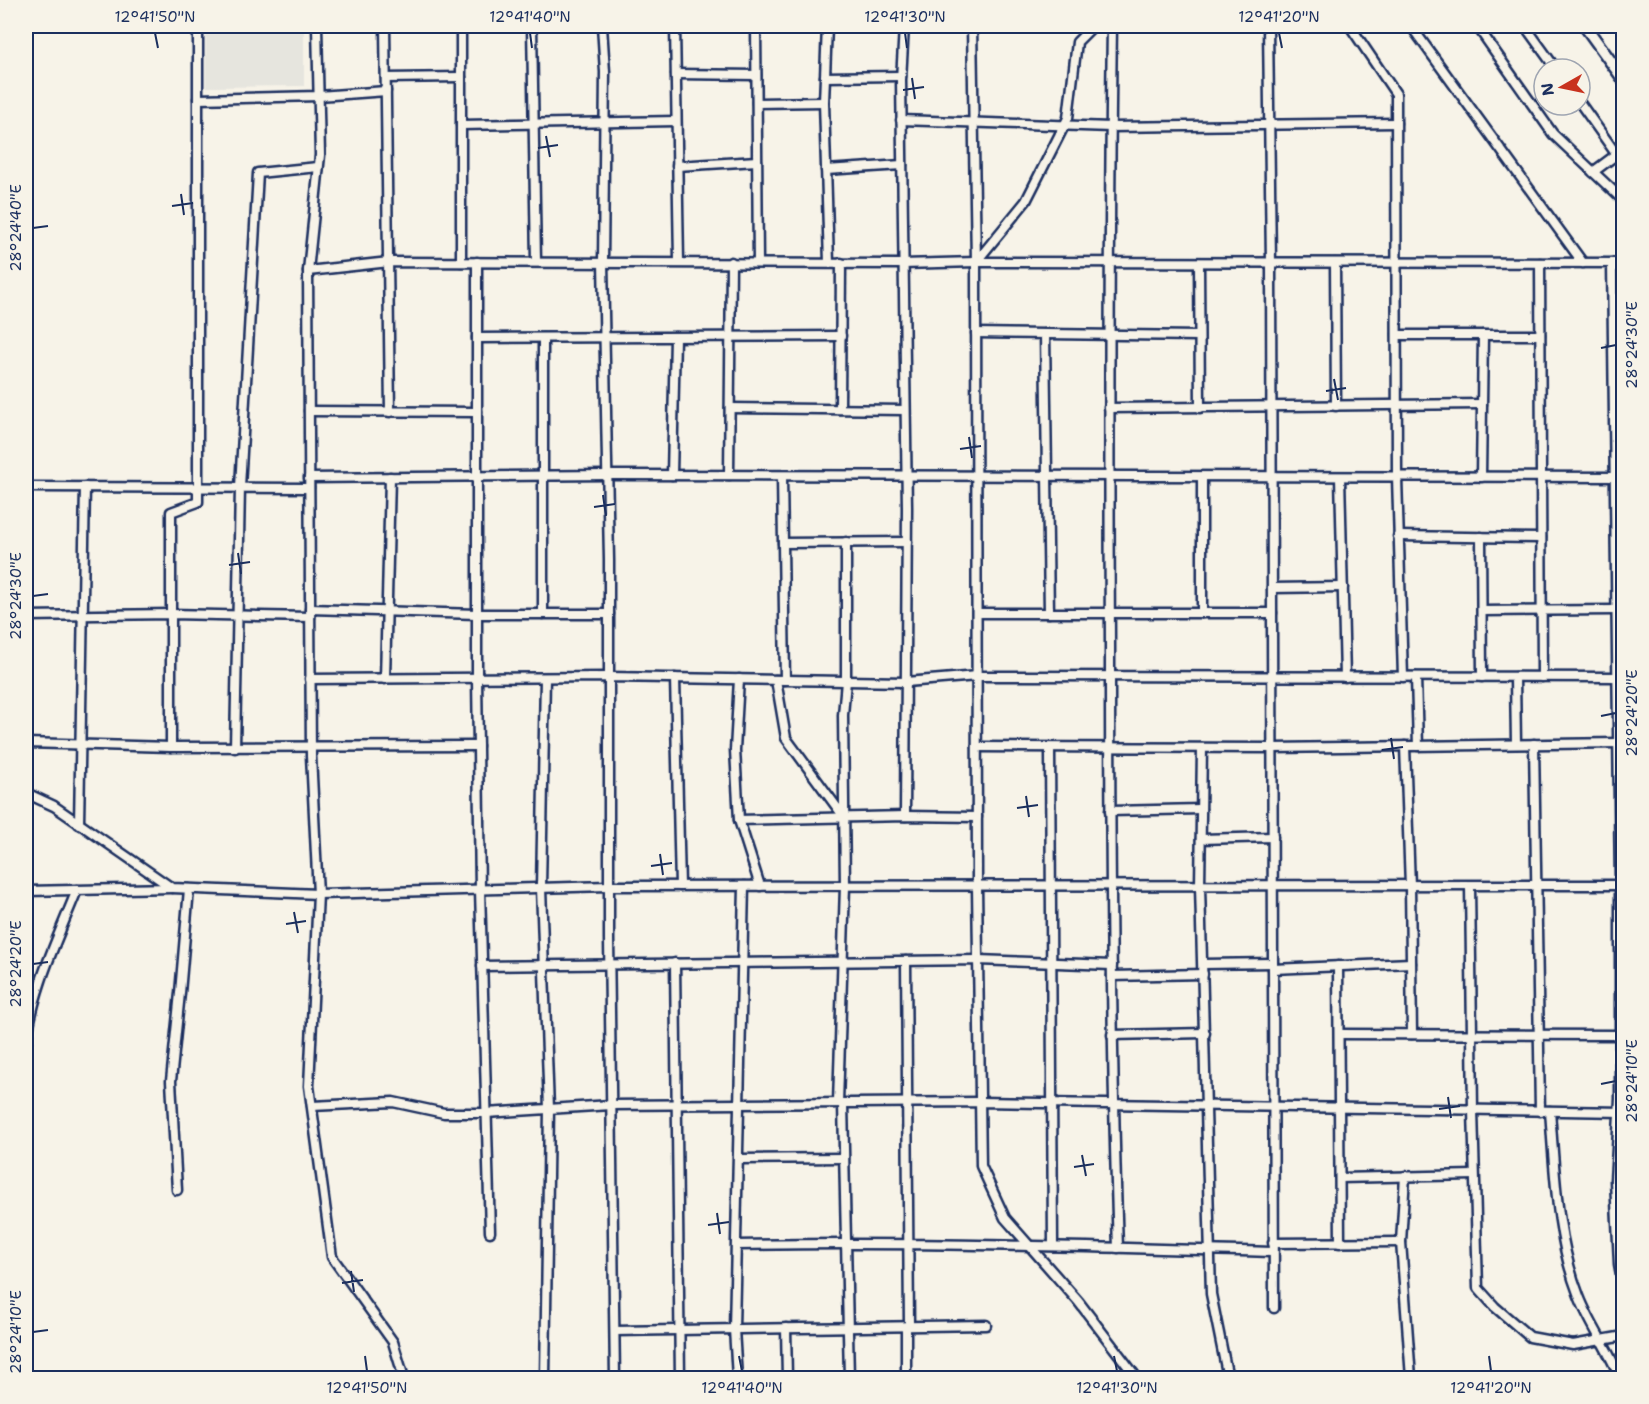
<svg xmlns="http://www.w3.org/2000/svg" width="1649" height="1404" font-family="'Shantell Sans',sans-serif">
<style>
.built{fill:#e6e5de}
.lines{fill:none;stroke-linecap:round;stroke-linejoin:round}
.minor-casing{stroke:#1b2f5e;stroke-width:13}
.tertiary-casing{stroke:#1b2f5e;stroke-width:15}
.minor{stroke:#f7f3e8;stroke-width:8}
.tertiary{stroke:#f7f3e8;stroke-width:10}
.ticks{fill:none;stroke:#1b2f5e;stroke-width:2}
.neatline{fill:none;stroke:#1b2f5e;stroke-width:2}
.ticks-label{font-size:15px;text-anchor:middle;fill:#1b2f5e}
</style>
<rect width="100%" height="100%" fill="#f7f3e8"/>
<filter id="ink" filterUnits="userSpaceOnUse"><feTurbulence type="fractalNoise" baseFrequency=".0167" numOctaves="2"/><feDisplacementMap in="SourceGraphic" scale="12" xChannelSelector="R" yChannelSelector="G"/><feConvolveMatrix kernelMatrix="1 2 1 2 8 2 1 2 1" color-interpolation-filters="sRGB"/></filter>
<g filter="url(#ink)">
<polygon class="built" points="206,26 304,26 304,86 206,87"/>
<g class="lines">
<defs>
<g id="minor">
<polyline points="317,26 320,155 308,271 311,756 318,894 309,1086 332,1257 393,1342 404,1378"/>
<polyline points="385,26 390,412"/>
<polyline points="461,26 461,262"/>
<polyline points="532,26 536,262"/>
<polyline points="602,26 605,72 603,262 609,560 609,939 615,1378"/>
<polyline points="675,26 679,262"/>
<polyline points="756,26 758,263"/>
<polyline points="827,26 824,102 829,263"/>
<polyline points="904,26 901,80 907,508 905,816"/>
<polyline points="972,26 976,262 977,886 981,1166 1005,1218 1078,1301 1137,1378"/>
<path d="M 1112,26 C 1109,232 1109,439 1110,646 C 1110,846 1111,1047 1118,1248"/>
<polyline points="1268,26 1271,263 1274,1308"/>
<polyline points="1350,26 1396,94 1397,477 1403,677"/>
<polyline points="1411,26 1583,263"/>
<polyline points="1477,26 1553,134 1624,201"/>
<polyline points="1525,26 1556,69"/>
<polyline points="676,74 756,75"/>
<polyline points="825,77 901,76"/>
<polyline points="386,78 461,77"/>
<polyline points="198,99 319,96 386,91"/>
<polyline points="757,103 824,102"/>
<polyline points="1580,103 1624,165"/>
<polyline points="901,120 1111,127 1396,123"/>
<polyline points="461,125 676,121"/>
<polyline points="677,166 757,161"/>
<polyline points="826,170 902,165"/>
<polyline points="1593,172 1624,149"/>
<polyline points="477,262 477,678 480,890 490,1232"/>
<polyline points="976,262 1026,201 1068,118 1077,42 1093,26"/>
<polyline points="1199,263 1200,408"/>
<polyline points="1335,263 1336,406"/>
<polyline points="1540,263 1542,677"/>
<polyline points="1612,263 1620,885 1620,1099 1615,1180 1619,1264 1624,1291"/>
<polyline points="308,271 389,262 902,264 976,262 1624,263"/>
<polyline points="976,333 1199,336"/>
<polyline points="1045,334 1049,613"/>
<polyline points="1397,335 1540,335"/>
<polyline points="477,338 841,336"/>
<polyline points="730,408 905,410"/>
<polyline points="1109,408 1482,404"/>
<polyline points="840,409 841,263"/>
<polyline points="309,411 477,412"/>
<polyline points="672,475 675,337"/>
<polyline points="729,475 731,262"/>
<polyline points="782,476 785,680"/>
<polyline points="1202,477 1202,613"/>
<polyline points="1340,477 1345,677"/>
<polyline points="1481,477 1483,335"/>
<polyline points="309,478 607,475 1624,477"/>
<polyline points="26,487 309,488"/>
<polyline points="1398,536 1541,538"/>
<polyline points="1481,537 1482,677"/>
<polyline points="783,543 907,542"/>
<polyline points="1272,588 1343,587"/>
<polyline points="310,609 477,614 609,614"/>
<polyline points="1482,611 1616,610"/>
<polyline points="977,613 1272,613"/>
<polyline points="543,614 543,338"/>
<polyline points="26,616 171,614 310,617"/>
<polyline points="1416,677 1418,746"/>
<polyline points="1515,677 1516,744"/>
<polyline points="545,678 541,888 549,1109 545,1378"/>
<polyline points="675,678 680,886"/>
<polyline points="310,679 609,677 906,682 977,676 1624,677"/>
<polyline points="385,679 390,477"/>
<polyline points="739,679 735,750 739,820 760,886"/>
<polyline points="776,680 786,738 844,817"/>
<polyline points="26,743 171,747 478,746"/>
<polyline points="1534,744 1540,1111"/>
<polyline points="1405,746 1410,886 1412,1034"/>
<polyline points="171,747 171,512 198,502 198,26"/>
<polyline points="977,747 1273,748 1618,743"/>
<polyline points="235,748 240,487 258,173 318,167"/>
<polyline points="1050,748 1053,1246"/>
<polyline points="1202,748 1200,886 1211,1294 1228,1378"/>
<polyline points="26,793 54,806 172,888 318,894 609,886 1624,885"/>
<polyline points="1110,811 1201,809"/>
<polyline points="739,820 905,816 977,817"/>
<polyline points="79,824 85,487"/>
<polyline points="1201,839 1273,837"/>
<polyline points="1470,886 1473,1110 1478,1288 1495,1307 1530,1337 1573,1345 1624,1336"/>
<polyline points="26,891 172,888"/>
<polyline points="906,961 909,1326"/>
<polyline points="675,963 680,1378"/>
<polyline points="1203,964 1273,963"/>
<polyline points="482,966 978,960 1112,965"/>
<polyline points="1338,966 1340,1243"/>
<polyline points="1273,969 1411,963"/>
<polyline points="1112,976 1203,974"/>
<polyline points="1339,1034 1623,1035"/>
<polyline points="1112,1035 1205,1033"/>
<path d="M 26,1047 C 31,993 57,940 77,890"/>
<polyline points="838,1103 845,886 843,715 846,681 846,542"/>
<polyline points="843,1103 849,1378"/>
<polyline points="312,1106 393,1102 444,1113 486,1113 611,1105 980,1102 1624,1112"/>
<path d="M 1550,1111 C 1555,1173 1556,1237 1579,1296 C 1590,1325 1609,1350 1620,1378"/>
<polyline points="739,1159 844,1158"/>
<polyline points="1405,1176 1401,1242 1411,1378"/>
<polyline points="1340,1178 1474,1175"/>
<polyline points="177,1190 171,1081 180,993 189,889"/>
<polyline points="1273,1243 1401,1242"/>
<path d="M 737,1245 C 916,1242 1094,1247 1273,1252"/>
<polyline points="906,1327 906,1378"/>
<polyline points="786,1328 787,1378"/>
<polyline points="615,1331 986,1325"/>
<polyline points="737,1378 734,1329 744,886"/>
</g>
<polyline id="tertiary" points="1585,26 1624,80"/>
</defs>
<use href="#minor" class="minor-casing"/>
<use href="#tertiary" class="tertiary-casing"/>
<use href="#minor" class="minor"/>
<use href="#tertiary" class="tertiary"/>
</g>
</g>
<path class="ticks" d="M 155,33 L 158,48M 530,33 L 532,48M 905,33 L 907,48M 1279,33 L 1282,48M 912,78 L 915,99M 903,90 L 924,87M 546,136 L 550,157M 538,148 L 558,145M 181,194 L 184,215M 172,206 L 193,203M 33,228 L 48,226M 1601,348 L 1616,345M 1334,379 L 1338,400M 1326,391 L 1346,388M 969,437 L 972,458M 960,449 L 981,446M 603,495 L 606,516M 594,507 L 615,504M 238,553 L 241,574M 229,565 L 250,562M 33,596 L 48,594M 1601,716 L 1616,713M 1391,738 L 1394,759M 1382,750 L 1403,747M 1026,796 L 1029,817M 1017,808 L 1038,805M 660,854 L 663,875M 651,866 L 672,863M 294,912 L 298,933M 286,924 L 306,921M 33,964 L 48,962M 1601,1084 L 1616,1081M 1448,1097 L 1451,1118M 1439,1109 L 1460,1106M 1082,1155 L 1086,1176M 1074,1167 L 1094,1164M 717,1213 L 720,1234M 708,1225 L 729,1222M 351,1271 L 354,1292M 342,1283 L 363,1280M 33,1332 L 48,1330M 365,1356 L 367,1371M 739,1356 L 742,1371M 1114,1356 L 1117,1371M 1489,1356 L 1491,1371"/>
<rect width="1649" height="1404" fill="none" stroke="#f7f3e8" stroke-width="66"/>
<g transform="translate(1562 87) rotate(261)"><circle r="28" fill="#f7f3e8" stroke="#9fa5b1" stroke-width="1.5"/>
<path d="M0-4.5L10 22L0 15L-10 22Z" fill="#c8321e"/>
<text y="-9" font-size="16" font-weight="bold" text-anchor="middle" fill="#1b2f5e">N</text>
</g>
<rect x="33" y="33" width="1583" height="1338" class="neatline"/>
<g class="ticks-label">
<text x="155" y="22">12°41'50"N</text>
<text x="530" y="22">12°41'40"N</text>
<text x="905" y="22">12°41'30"N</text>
<text x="1279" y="22">12°41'20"N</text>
<text transform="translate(16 228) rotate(-90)" y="5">28°24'40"E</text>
<text transform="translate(1632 345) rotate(-90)" y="5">28°24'30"E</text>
<text transform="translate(16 596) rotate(-90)" y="5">28°24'30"E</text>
<text transform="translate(1632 713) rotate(-90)" y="5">28°24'20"E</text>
<text transform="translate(16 964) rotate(-90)" y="5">28°24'20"E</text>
<text transform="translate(1632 1081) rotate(-90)" y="5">28°24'10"E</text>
<text transform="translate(16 1332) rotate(-90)" y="5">28°24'10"E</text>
<text x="367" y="1393">12°41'50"N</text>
<text x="742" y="1393">12°41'40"N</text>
<text x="1117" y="1393">12°41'30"N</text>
<text x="1491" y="1393">12°41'20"N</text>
</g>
</svg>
